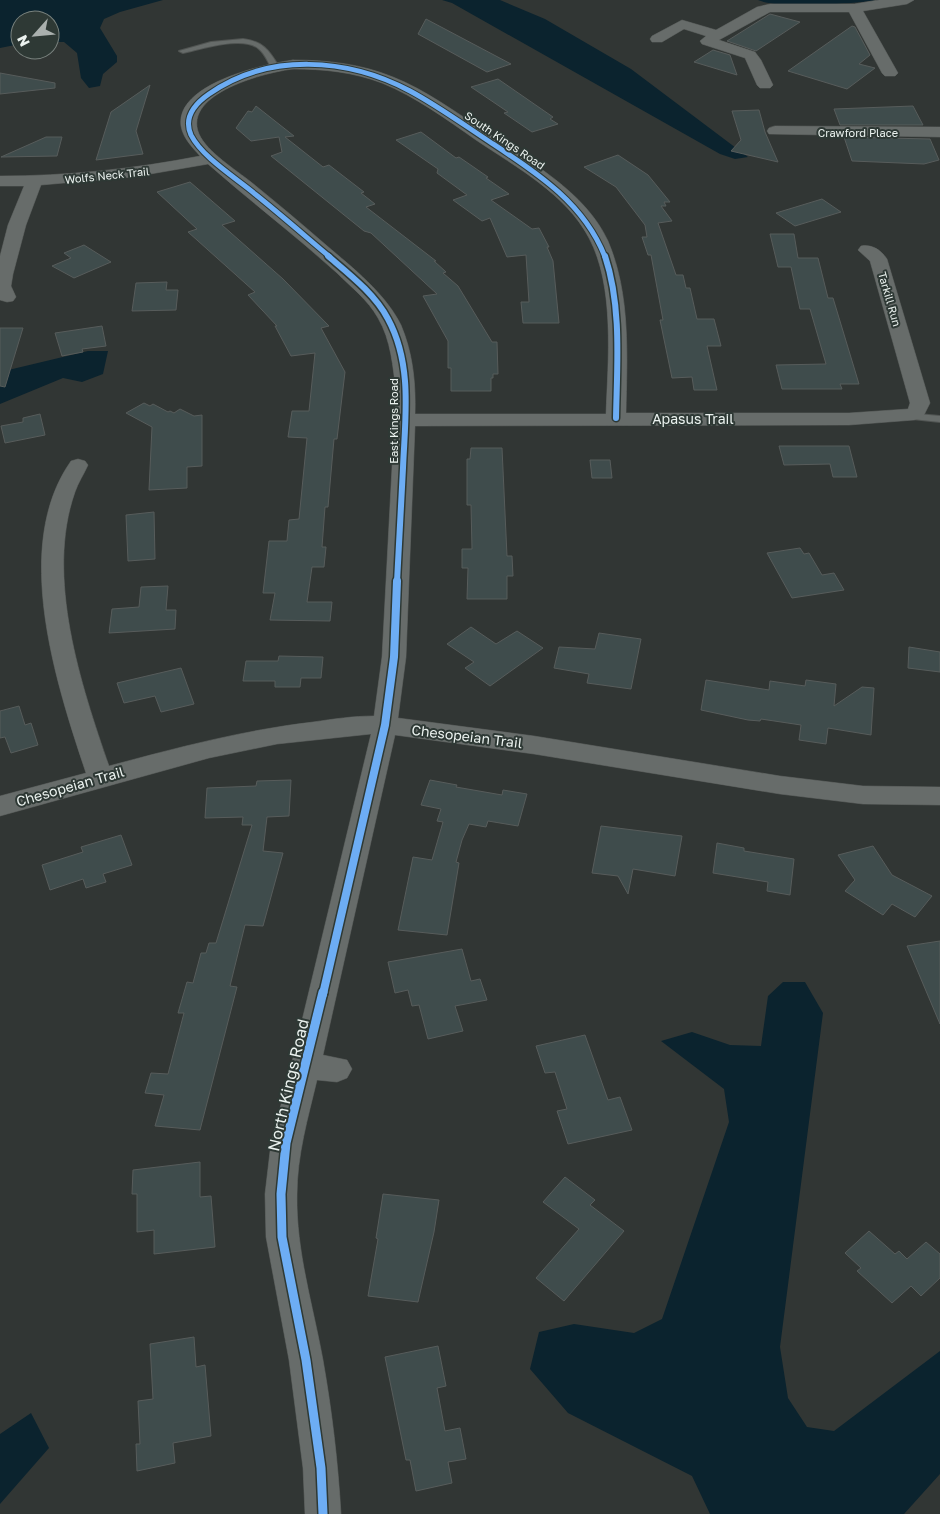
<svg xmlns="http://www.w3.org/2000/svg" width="940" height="1514" font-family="'Golos Text',sans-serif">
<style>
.water{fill:#0b232e}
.building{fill:#3f4c4c;stroke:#575c5b}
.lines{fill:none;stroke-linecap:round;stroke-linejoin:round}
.lane-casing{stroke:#505452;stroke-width:2}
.street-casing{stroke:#505452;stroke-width:1}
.lane{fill:#676c6a;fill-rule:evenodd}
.street{fill:#676c6a;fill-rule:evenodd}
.cycleway-far3-casing{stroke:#2e3935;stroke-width:7}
.cycleway-far2-casing{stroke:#2e3935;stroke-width:9}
.cycleway-far1-casing{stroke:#2e3935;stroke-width:11}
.cycleway-casing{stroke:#2e3935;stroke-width:12}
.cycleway-far3{stroke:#6dadf4;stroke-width:5}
.cycleway-far2{stroke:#6dadf4;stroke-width:6}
.cycleway-far1{stroke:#6dadf4;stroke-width:8}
.cycleway{stroke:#6dadf4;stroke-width:9}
.labels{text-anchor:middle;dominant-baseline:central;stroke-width:4;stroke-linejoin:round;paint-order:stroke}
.far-street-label{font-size:11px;fill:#ebf2ef;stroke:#2e3935}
.street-label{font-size:14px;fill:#ebf2ef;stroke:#2e3935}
.near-street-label{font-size:16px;fill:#ebf2ef;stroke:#2e3935}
</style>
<rect width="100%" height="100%" fill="#313634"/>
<g class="water">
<polygon points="0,0 163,0 120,12 104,19 100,28 117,56 117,62 103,74 100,86 89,88 81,78 77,53 64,42 50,42 50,20 20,20 20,44 0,48"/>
<polygon points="442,0 500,0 545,19 631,69 748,157 735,159 720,154 452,3"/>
<path d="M 758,0 L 887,0 C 855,2 785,11 758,0 Z"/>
<polygon points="88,351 108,351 103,374 82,382 63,378 0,404 0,372"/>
<polygon points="783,982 805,982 823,1013 780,1347 788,1398 807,1427 834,1431 940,1351 940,1474 904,1514 710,1514 692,1476 568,1413 530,1369 539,1332 574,1324 634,1333 662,1319 729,1122 724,1089 661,1041 692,1032 730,1045 761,1046 768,996"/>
<polygon points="31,1413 49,1448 0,1504 0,1434"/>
</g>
<g class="building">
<polygon points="770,14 800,22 756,51 727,41"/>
<polygon points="426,19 511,64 487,72 418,34"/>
<polygon points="852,26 855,27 870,55 859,64 875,68 847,89 788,71"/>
<polygon points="713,50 730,55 737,75 694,62"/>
<polygon points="0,73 55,83 55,88 0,94"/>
<polygon points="498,79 553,117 550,119 558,124 532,132 504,113 508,112 471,87"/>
<polygon points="150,85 136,131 143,154 96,160 111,112"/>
<polygon points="256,106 294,136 285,137 323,167 329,165 364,192 361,193 375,204 366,207 436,261 434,261 446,272 443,273 458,286 492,342 497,342 498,374 493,374 493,378 491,378 491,391 451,391 451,368 448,368 448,341 423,296 437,294 371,233 364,231 271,156 282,152 279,137 251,141 236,128 248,111 252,112"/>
<polygon points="913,106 923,125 840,125 834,109"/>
<polygon points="759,110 765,132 778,162 731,151 741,140 732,111"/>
<polygon points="421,132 456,158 459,157 488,177 486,178 509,194 491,200 532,229 539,228 549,247 547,247 553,261 559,323 523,323 521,302 529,302 526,255 507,257 490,218 482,221 453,200 467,195 437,173 438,169 396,140"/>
<polygon points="46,137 62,137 57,156 1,157"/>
<polygon points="844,137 930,139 939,160 924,164 852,161"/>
<polygon points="618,155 648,175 670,202 664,202 666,206 661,206 672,221 658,223 676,275 683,275 686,288 690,288 697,319 714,319 721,346 707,346 717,390 694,390 692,377 672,378 660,320 663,320 651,255 648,255 642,237 647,237 645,225 616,187 584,167"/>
<polygon points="190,182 235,221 222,225 283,279 329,326 321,328 345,372 337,439 334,439 328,507 325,507 322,547 326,547 324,567 312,567 307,602 332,602 330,621 270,620 275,593 263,593 269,541 287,541 289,520 299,519 307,438 288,437 292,411 309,411 315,353 291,356 275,326 277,326 248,295 255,292 188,232 197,229 157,192"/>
<polygon points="822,199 841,212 795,226 776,213"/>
<polygon points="770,234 794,234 798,258 818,258 828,298 833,298 859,384 840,384 842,389 782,389 776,365 826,364 810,309 800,309 791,267 778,267"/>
<polygon points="84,245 111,262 74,278 52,266 71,258 64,253"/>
<polygon points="167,282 166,290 178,290 176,310 132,311 136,283"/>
<polygon points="102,326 106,346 82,349 83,352 62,356 55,333"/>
<polygon points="0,328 23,328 5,387 0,386"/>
<polygon points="144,403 150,406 153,404 168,412 170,411 174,413 180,409 194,416 202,415 202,466 187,467 187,488 149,490 152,427 126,413"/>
<polygon points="40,414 45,435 5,443 1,426 23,422 23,418"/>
<polygon points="779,446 849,446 857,477 833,477 830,464 784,465"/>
<polygon points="471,448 502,448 507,556 512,556 513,576 507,576 507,599 467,599 468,568 462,568 462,549 472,549 471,505 467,505 467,459 470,459"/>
<polygon points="590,460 610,460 612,478 592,478"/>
<polygon points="154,512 155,559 128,561 126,515"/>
<polygon points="800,548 804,554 809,553 822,575 834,573 844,590 792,598 767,553"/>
<polygon points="168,586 166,610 176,610 175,629 109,633 112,609 139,607 141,587"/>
<polygon points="471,627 496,644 517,631 543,648 490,686 465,668 474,662 447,644"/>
<polygon points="599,633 641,639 631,689 587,683 589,674 554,668 559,647 595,649"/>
<polygon points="909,647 940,652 940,672 908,668"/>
<polygon points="279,656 323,657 321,678 301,678 300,687 275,687 275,681 243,681 246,661 278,661"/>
<polygon points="181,668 194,704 161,712 155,696 124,703 117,683"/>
<polygon points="706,680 769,690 770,681 805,686 806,680 836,684 834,706 862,687 874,688 871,735 828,728 826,744 799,740 801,725 761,719 760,721 748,720 701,710"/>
<polygon points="19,706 25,725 31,723 38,745 11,753 5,737 0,738 0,711"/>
<polygon points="291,780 289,816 267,817 263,851 283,853 263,926 245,925 230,986 237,987 200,1130 155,1126 164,1095 145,1093 151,1073 168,1074 184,1013 178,1013 187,982 193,983 201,953 206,953 209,943 216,943 252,825 242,825 243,817 205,818 207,788 256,786 257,781"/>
<polygon points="430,780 457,785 456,787 502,795 503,790 527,794 518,826 488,821 486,827 469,824 462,840 456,862 459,863 447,935 398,930 413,857 432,860 443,822 437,821 441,809 421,805"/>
<polygon points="601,826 682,836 675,876 633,869 628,894 618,876 592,873"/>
<polygon points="121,835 132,865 103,874 106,882 86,888 83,879 50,890 42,865 83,852 81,847"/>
<polygon points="717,843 744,848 744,851 794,859 790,895 767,891 768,882 713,873"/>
<polygon points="873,846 892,875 932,896 915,917 892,904 883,915 845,891 855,880 838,855"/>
<polygon points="940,941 940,1024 907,946"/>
<polygon points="462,949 471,981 480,979 487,1000 455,1006 463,1031 428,1039 419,1005 412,1006 408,990 395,993 388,962"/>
<polygon points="585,1035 608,1100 620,1097 632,1130 568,1144 557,1111 567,1109 555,1072 545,1073 536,1046"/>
<polygon points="200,1162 200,1197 211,1196 215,1247 154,1254 154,1230 137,1232 137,1194 132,1194 133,1170"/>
<polygon points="565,1177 595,1200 590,1205 624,1231 564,1301 536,1278 579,1229 543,1202"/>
<polygon points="383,1194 439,1200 434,1232 418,1302 368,1296 378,1239 376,1238"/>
<polygon points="869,1231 895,1254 899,1251 907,1259 926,1242 940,1254 940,1278 921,1296 911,1286 892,1303 857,1271 861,1268 845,1253"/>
<polygon points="194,1337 196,1367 205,1365 211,1436 173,1443 175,1463 137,1471 136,1444 140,1444 138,1401 153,1399 150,1344"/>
<polygon points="438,1346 446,1386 437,1388 445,1431 460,1428 466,1459 448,1462 452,1483 416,1491 410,1460 406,1460 385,1357"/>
</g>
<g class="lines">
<defs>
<g id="lane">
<path d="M 243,39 C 262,41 269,50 279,67 L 278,69 L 272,69 C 268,62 265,54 259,49 C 244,35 202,49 183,53 L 179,51 L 211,42 Z"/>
<polygon points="907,413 940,416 940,422 903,418 902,416"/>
</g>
<g id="street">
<polygon points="879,0 914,0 907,4 863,11 898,73 895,76 885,76 882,73 849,12 770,12 719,40 755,52 761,60 773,85 770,88 760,88 757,85 745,58 702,44 700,41 706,36 684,29 662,42 652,42 650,39 652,36 682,20 716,30 757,7 770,4 854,4"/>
<path d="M 293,60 C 328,60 361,64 393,77 C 426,90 455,112 485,131 C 528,161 585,191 608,241 C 631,295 627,356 626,413 L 849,413 L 908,409 L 910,403 L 870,261 L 858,250 L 861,246 C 872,244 881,250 887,259 L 930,403 L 923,417 L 914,420 L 849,425 L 415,426 L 406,657 L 398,718 L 534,736 L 780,776 L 863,786 L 940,787 L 940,805 L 863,804 L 780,794 L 534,754 L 395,735 L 323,1055 L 347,1060 L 352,1069 L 347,1078 L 337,1082 L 317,1080 C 308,1118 297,1155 297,1195 C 296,1251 313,1305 323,1360 C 332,1411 338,1462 341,1514 L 305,1514 L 303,1468 L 289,1360 L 266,1237 L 265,1194 L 271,1143 L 291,1066 L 371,734 L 277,744 L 209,758 L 0,816 L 0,796 L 86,773 C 56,683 11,546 71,461 L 78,459 L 85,461 L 88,465 C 84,474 78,483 75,492 C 45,577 81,685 109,766 C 176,748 244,730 313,722 C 334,719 353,716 374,716 L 382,657 L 396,392 C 393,367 391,340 378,318 C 368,300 351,287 337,273 C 295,235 250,201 208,164 L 133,177 L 41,185 L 26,225 L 13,274 L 11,286 L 16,297 L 13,301 L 7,302 L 0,300 L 0,256 L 8,225 L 24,186 L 0,186 L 0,176 C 67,176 134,169 200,156 C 192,147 183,138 181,126 C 175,84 264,64 293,60 ZM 293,69 C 324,69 353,72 382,83 C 416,97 446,119 476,140 C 516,167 566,194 589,238 C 615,287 608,360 606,414 L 415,414 C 416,384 413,353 401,325 C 385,293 353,268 326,245 C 302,224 277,203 251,182 C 236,170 207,152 199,134 C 182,93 267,72 293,69 Z"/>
<polygon points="775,126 940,127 940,137 769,134 767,131 769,128"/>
</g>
</defs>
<use href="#lane" class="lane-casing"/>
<use href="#street" class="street-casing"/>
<use href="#lane" class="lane"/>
<use href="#street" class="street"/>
<defs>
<path id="cycleway-far3" d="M 330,257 C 305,236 280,214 255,194 C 236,178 202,157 191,135 C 183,117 196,103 209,94 C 269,52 348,58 410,91 C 438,106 464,125 490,142 C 537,173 584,203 605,257"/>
<g id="cycleway-far2">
<path d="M 328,256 C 349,274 375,294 388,319 C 413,365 405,419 403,468 C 401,506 399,544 397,582"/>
<path d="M 605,256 C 622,307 617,365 616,418"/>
</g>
<polyline id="cycleway-far1" points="323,994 385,725 394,657 397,581"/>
<polyline id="cycleway" points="323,1514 321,1468 306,1360 282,1237 281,1194 286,1143 323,992"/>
</defs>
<use href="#cycleway-far3" class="cycleway-far3-casing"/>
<use href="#cycleway-far2" class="cycleway-far2-casing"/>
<use href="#cycleway-far1" class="cycleway-far1-casing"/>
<use href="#cycleway" class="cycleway-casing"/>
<use href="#cycleway-far3" class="cycleway-far3"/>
<use href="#cycleway-far2" class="cycleway-far2"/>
<use href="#cycleway-far1" class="cycleway-far1"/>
<use href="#cycleway" class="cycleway"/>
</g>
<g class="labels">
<g class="far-street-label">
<text x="858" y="132">Crawford Place</text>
<text transform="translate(505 140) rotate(34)">South Kings Road</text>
<text transform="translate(107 175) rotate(-6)">Wolfs Neck Trail</text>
<text transform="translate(890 299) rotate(74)">Tarkill Run</text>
<text transform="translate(393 421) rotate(-90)">East Kings Road</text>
</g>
<g class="street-label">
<text x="693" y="418">Apasus Trail</text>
<text transform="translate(467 736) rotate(7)">Chesopeian Trail</text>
<text transform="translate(70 786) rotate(-16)">Chesopeian Trail</text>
</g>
<g class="near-street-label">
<text transform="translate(288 1085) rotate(-77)">North Kings Road</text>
</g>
</g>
<g transform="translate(35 35) rotate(243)"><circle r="24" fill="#2e3935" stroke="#7a837f"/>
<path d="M0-4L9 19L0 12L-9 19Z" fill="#aab0ae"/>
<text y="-8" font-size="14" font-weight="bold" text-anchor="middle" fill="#ebf2ef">N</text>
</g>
</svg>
